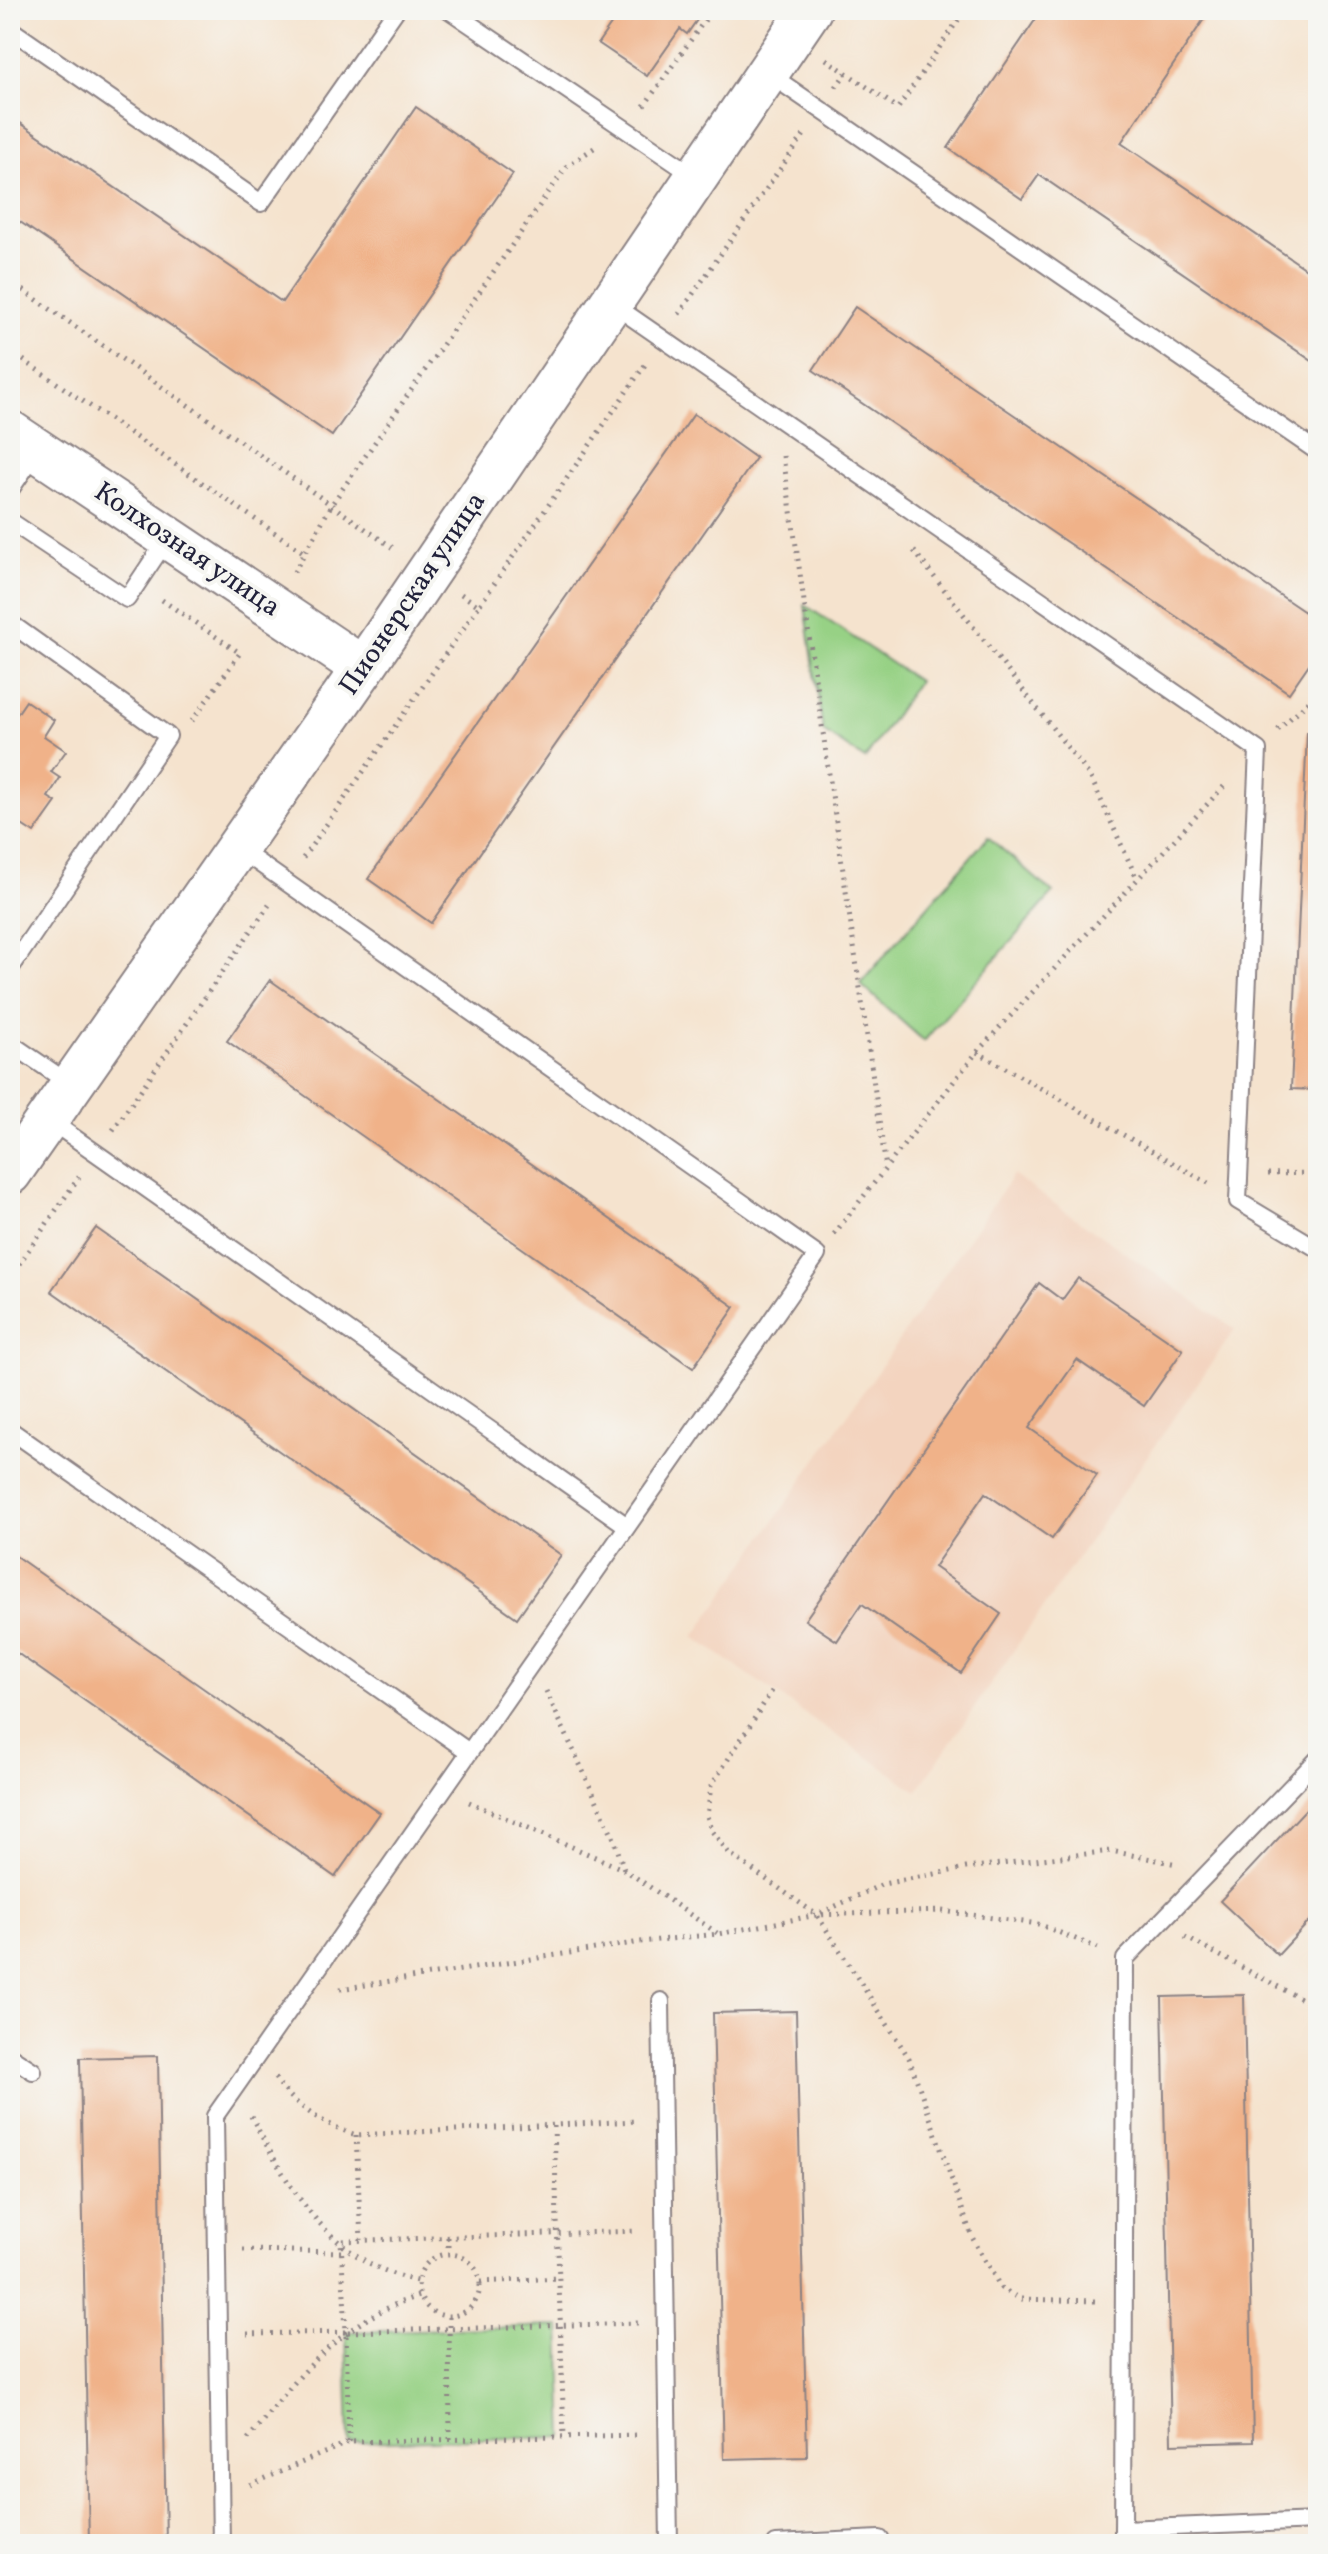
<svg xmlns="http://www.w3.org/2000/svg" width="1328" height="2554" font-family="Vollkorn,serif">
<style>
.built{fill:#f3d4bf}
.green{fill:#97d185;stroke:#5c7a60;stroke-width:2}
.building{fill:#f0b289}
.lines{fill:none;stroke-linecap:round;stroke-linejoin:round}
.service-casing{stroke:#8c8284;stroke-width:20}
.tertiary-casing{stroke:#8c8284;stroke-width:46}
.path{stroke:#8c8284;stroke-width:5;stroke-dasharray:2 6;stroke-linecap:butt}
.service{stroke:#fff;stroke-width:16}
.tertiary{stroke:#fff;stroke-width:42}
.labels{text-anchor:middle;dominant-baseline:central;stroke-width:8;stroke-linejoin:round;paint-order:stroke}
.street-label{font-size:28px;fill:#22223b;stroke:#f6f6f2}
</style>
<rect width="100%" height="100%" fill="#f6f6f2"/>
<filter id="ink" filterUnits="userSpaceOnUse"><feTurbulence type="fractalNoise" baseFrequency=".0125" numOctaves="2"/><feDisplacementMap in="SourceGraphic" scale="16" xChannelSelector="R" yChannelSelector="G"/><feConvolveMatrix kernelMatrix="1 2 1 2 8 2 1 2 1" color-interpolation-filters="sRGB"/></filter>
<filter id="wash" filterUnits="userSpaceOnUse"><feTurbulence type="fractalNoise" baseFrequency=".006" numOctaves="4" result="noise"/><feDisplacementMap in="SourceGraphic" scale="32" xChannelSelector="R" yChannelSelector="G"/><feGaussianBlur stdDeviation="1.8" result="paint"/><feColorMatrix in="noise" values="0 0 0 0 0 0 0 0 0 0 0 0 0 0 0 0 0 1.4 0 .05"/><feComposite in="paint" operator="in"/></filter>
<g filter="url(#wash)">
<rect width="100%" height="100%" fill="#f5e3ce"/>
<polygon class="built" points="1013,1175 1235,1329 917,1791 694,1637"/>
<g class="green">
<polygon points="805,605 918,681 865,759 823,731"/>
<polygon points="988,837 1053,893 924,1041 860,984"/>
<polygon points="560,2326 564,2437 349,2442 346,2332"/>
</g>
<g id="blocks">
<g class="building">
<polygon points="621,10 704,10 687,34 680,29 647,76 598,43"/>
<polygon points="1042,10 1210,10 1121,143 1318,277 1318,365 1039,175 1022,199 948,148"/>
<polygon points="1297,10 1318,10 1318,24"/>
<polygon points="416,107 513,174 332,436 10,215 10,116 282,302"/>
<polygon points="855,307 1318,621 1318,651 1289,693 813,370"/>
<polygon points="694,414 756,458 431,923 368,879"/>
<polygon points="26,701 54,720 44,736 66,751 51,772 60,778 48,797 56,802 34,833 17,822 10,833 10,713 15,717"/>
<polygon points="1307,732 1318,733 1318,1090 1291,1089"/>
<polygon points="270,980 735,1307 693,1368 227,1041"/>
<polygon points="96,1228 561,1555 517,1618 51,1291"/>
<polygon points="1078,1278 1183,1350 1144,1406 1077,1360 1029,1428 1097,1475 1052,1539 985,1493 934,1567 1001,1614 961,1673 862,1604 837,1641 805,1620 1039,1283 1062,1300"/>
<polygon points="10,1552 380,1813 335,1877 10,1648"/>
<polygon points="1318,1796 1318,1912 1278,1955 1220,1901"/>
<polygon points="1244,1995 1253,2442 1171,2444 1162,1997"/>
<polygon points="796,2011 807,2457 724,2459 713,2013"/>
<polygon points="158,2056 166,2544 89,2544 80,2058"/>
</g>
</g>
</g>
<g filter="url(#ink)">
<use href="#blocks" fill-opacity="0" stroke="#8c8284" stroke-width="2"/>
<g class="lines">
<defs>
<g id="service">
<polyline points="449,10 696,177"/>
<polyline points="10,29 261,203 396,10"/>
<polyline points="769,74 1318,452"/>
<polyline points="611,303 1258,750 1238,1201 1318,1249"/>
<polyline points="10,490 36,452"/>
<polyline points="10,521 127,599 167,539"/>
<polyline points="10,623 168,736 10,969"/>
<polyline points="10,1043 70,1084"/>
<polyline points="49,1120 627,1526"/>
<polyline points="10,1430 469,1752"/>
<polyline points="661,2001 669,2544"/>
<polyline points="10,2056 33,2071"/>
<polyline points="1123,2529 1318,2521"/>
<polyline points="221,2544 215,2116 817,1255 236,847"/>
<polyline points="776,2544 880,2539 880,2544"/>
<polyline points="1123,2544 1125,1959 1318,1759"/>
</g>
<g id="tertiary">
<polyline points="10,432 363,668"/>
<polyline points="10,1173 363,668 810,10"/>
</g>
</defs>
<use href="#service" class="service-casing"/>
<use href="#tertiary" class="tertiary-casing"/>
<g class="path">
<polyline points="826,59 898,108 965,10"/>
<polyline points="836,87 846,73"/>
<polyline points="644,106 712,10"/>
<polyline points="10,281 393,548"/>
<polyline points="679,314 806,132"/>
<polyline points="10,351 303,552"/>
<polyline points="783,456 886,1168"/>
<polyline points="914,551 1090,776 1137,879"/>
<polyline points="294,572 332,504 567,166 597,146"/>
<polyline points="461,594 479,606 647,362"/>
<polyline points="162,600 240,653 192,721"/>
<polyline points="1278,730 1318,692"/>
<polyline points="303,858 479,606"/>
<polyline points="977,1052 1210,1184"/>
<polyline points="113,1130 269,905"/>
<polyline points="1268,1174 1318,1173"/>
<polyline points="834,1234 977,1052 1227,783"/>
<polyline points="10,1277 79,1177"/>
<polyline points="546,1691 613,1836 624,1869"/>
<polyline points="772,1691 711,1786 707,1816 711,1830 729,1853 817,1915 909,2058 972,2237 1001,2288 1020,2299 1096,2301"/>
<polyline points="469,1802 625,1870 717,1933"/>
<polyline points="821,1913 883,1884 966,1868 1111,1851 1177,1864"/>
<polyline points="1185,1937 1318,2008"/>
<polyline points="340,1989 640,1942 718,1934 817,1915 942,1911 1038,1924 1098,1948"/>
<path d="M 275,2078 C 295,2107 323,2124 356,2135 L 636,2121"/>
<polyline points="10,2105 17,2095"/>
<path d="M 251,2116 C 290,2190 329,2261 417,2281"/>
<polyline points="554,2126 564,2437"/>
<polyline points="356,2135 361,2240"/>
<polyline points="448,2237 448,2253"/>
<polyline points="243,2250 342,2252"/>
<circle cx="449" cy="2285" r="31"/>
<polyline points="480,2282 559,2278"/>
<polyline points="449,2317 450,2439"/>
<polyline points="247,2334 346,2332 341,2241 637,2231"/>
<path d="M 248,2439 C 297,2378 341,2319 419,2296"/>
<polyline points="349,2442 346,2332 638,2323"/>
<polyline points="250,2485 349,2442 639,2435"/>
</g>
<use href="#service" class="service"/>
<use href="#tertiary" class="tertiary"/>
</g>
</g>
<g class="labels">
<g class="street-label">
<text transform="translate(187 550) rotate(34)">Колхозная улица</text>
<text transform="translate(413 594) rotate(-56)">Пионерская улица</text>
</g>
</g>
<rect width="1328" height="2554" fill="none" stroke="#f6f6f2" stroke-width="40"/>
</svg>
